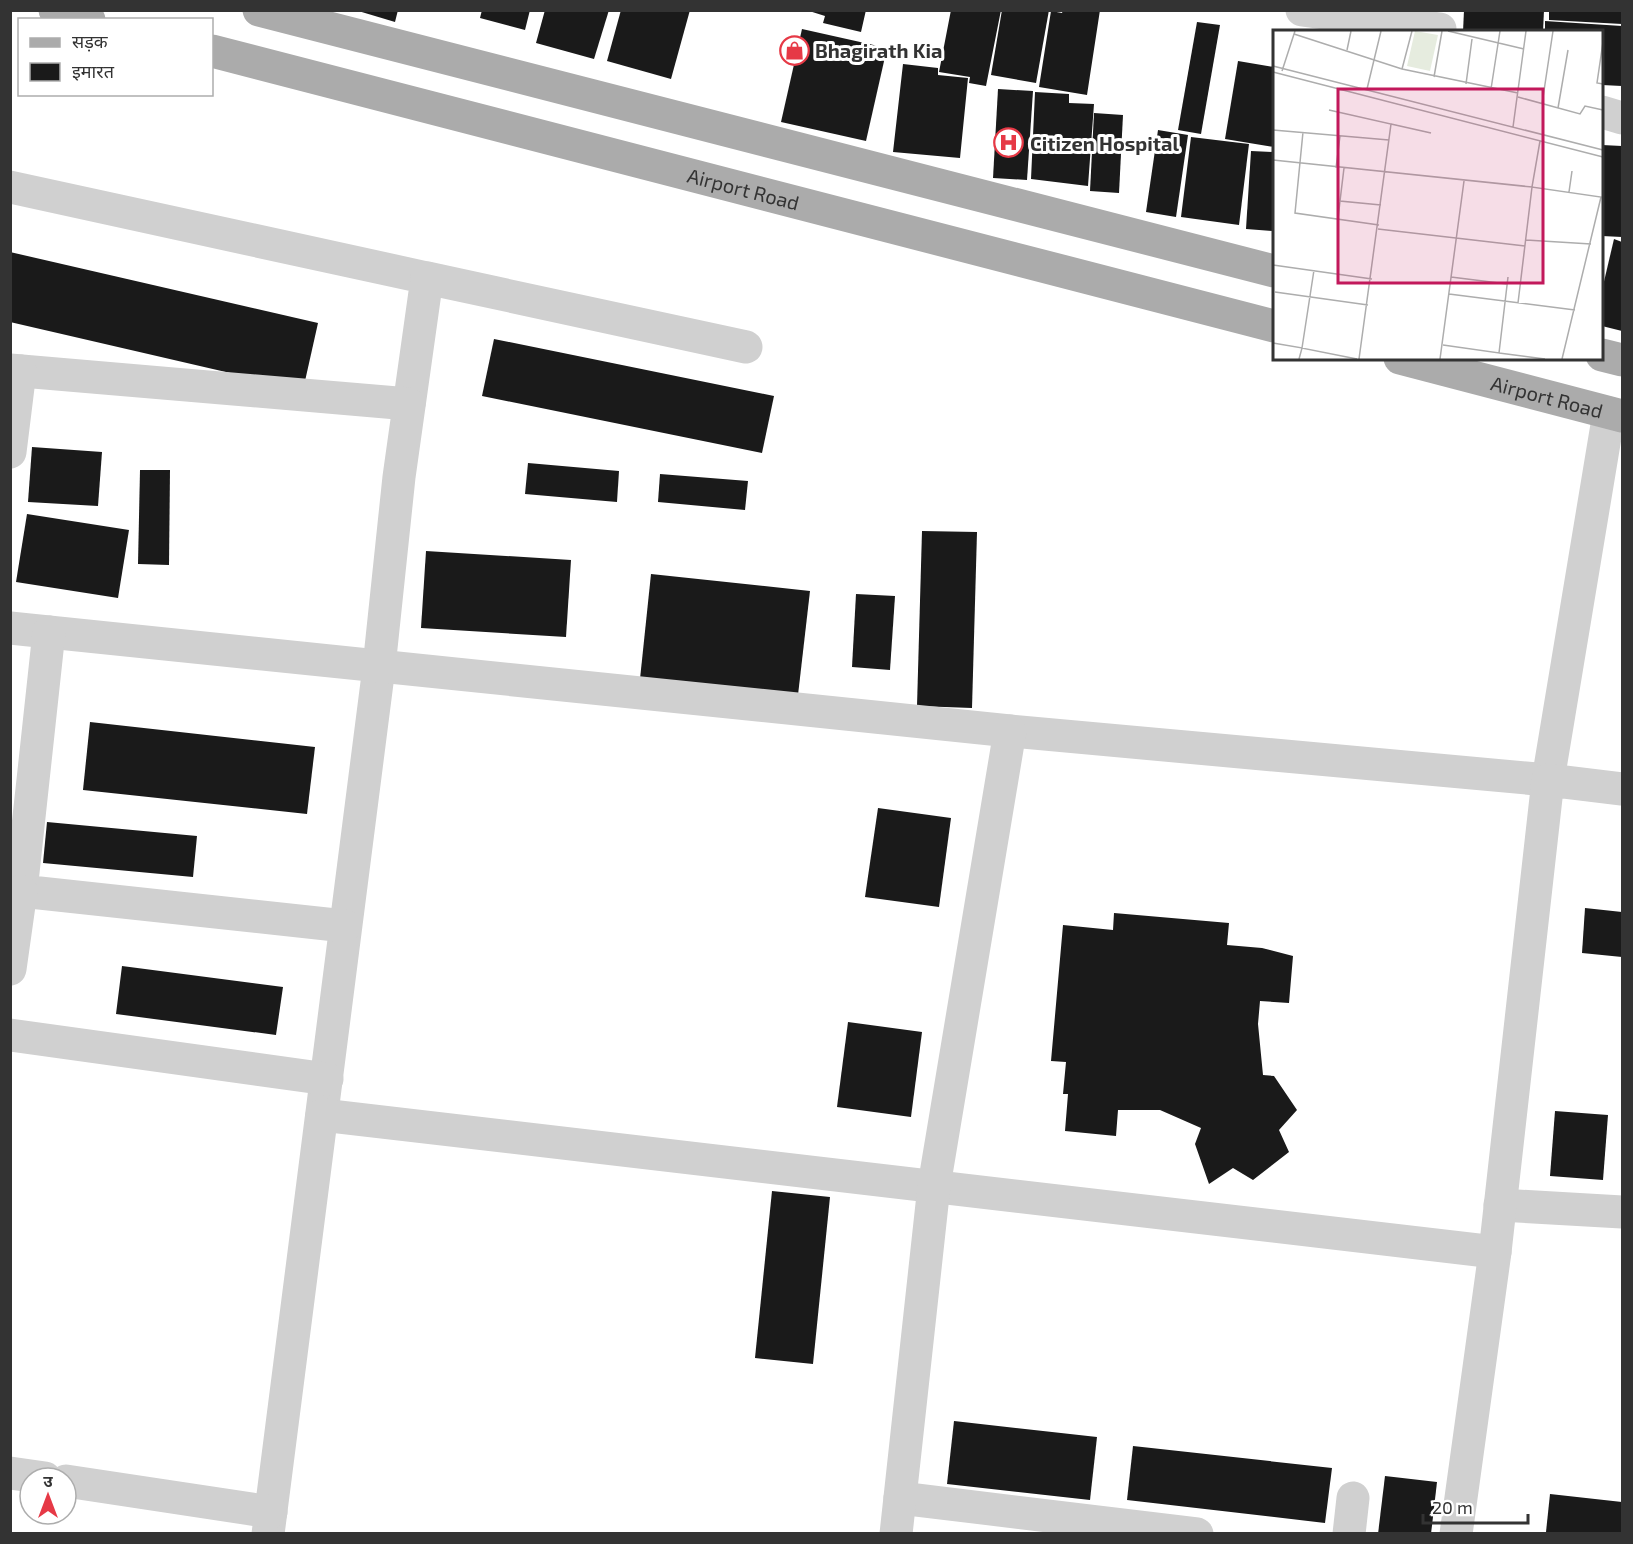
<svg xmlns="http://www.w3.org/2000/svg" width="1633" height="1544" font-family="'Exo 2','Noto Sans Devanagari',sans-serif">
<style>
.building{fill:#1a1a1a}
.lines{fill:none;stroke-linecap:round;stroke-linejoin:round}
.minor{stroke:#d0d0d0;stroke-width:33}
.major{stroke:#ababab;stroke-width:33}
.labels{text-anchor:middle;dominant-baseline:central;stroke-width:6;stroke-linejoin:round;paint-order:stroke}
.poi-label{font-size:20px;font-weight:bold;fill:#333;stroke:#fff;text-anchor:start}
.street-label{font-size:20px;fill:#333;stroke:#fff}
.inset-road{fill:none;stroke:#adadad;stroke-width:1.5}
.view{fill:#c2185b;fill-opacity:0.15;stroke:#c2185b;stroke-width:3}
.inset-edge{fill:none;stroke:#333;stroke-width:3}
</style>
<rect width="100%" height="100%" fill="#fff"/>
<g class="building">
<polygon points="355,10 398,10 395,22"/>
<polygon points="482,10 530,10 525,30 480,18"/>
<polygon points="545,10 609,10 594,59 536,43"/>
<polygon points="621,10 690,10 671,79 607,61"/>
<polygon points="806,10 866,10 861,32 823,23 825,16"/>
<polygon points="951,10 1001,10 986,86 969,83 970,77 939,72"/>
<polygon points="1002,10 1049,10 1036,83 991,75"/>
<polygon points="1063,10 1100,10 1087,95 1039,87 1051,11 1062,13"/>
<polygon points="1464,10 1544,10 1543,32 1463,32"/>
<polygon points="1549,10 1622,10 1622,24 1549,20"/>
<polygon points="1545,21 1622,26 1622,86 1602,85 1602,32 1545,32"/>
<polygon points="1197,22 1220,25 1201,134 1178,130"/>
<polygon points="802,29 887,48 866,141 781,122"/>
<polygon points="1238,61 1274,67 1274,147 1225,139"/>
<polygon points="903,64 938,68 938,75 968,78 960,158 893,152"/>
<polygon points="998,89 1033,91 1027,180 993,178"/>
<polygon points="1035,92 1069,94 1069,103 1094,104 1088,186 1031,179"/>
<polygon points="1094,113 1123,115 1119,193 1090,191"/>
<polygon points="1158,130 1188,135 1176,217 1146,212"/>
<polygon points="1191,137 1249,144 1239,225 1181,217"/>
<polygon points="1602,145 1622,146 1622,237 1602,236"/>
<polygon points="1251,151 1274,152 1273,231 1246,229"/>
<polygon points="1614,239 1622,242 1622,331 1602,326 1602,290"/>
<polygon points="10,252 318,323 303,390 10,322"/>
<polygon points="494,339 774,396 762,453 482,396"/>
<polygon points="32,447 102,452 98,506 28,502"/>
<polygon points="528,463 619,471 617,502 525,494"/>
<polygon points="140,470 170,470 169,565 138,564"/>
<polygon points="660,474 748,481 745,510 658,502"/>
<polygon points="27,514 129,530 118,598 16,582"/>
<polygon points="922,531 977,532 972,708 917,706"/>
<polygon points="426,551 571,560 566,637 421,628"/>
<polygon points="651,574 810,591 798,695 640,679"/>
<polygon points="856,594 895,596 890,670 852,667"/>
<polygon points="90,722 315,747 307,814 83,790"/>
<polygon points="878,808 951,818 939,907 865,897"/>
<polygon points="47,822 197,836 193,877 43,863"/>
<polygon points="1585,908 1622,912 1622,957 1582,953"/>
<polygon points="1114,913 1229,923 1227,945 1262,948 1293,956 1289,1003 1260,1001 1258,1024 1263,1075 1274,1076 1297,1110 1279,1130 1289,1152 1253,1180 1233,1168 1209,1184 1195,1144 1201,1128 1160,1110 1118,1110 1116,1136 1065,1131 1068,1094 1063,1094 1066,1062 1051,1061 1063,925 1113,930"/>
<polygon points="122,966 283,987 276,1035 116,1014"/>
<polygon points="848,1022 922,1032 911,1117 837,1107"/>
<polygon points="1555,1111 1608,1115 1603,1180 1550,1176"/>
<polygon points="772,1191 830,1197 813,1364 755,1358"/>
<polygon points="954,1421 1097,1437 1090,1500 947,1484"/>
<polygon points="1133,1446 1332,1468 1325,1523 1127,1500"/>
<polygon points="1385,1476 1437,1482 1431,1534 1378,1534"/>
<polygon points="1550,1494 1622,1502 1622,1534 1546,1532"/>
</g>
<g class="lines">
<g class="minor">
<polyline points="1302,10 1440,29"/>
<polyline points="1602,112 1622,118"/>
<polyline points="10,187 427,278 399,477 379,667 268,1534"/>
<polyline points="427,278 746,347"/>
<polyline points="10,370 409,404"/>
<polyline points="10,452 20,371"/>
<polyline points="10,628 1010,731 1548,780 1609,413"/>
<polyline points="49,632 21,891 345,926"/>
<polyline points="10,969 21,891"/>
<polyline points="10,1035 327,1079"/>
<polyline points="322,1115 1495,1252"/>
<polyline points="1500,1205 1622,1212"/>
<polyline points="10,1473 45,1478"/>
<polyline points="66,1481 271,1512"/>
<polyline points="900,1498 1197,1534"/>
<polyline points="896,1534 934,1186 1010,731"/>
<polyline points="1349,1534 1353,1498"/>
<polyline points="1456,1534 1495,1252 1548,780 1622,789"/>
</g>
<g class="major">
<polyline points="55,10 89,20"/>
<polyline points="259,10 1274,271"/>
<path id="s1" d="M 212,51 L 1274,326"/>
<polyline points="1602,355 1622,360"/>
<path id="s2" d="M 1400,358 L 1622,416"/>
</g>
</g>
<defs>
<symbol id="shop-ring" viewBox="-11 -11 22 22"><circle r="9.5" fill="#fff" stroke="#e63946" stroke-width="1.5"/><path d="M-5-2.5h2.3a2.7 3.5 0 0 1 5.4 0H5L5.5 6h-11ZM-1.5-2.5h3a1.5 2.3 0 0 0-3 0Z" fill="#e63946"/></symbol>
<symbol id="hospital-ring" viewBox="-11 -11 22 22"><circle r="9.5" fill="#fff" stroke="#e63946" stroke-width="1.5"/><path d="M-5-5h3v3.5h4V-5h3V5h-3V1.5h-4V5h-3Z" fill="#e63946"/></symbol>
</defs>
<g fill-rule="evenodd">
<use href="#shop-ring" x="778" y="34" width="33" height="33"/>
<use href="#hospital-ring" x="992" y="126" width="33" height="33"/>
</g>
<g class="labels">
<g class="poi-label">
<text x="815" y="50">Bhagirath Kia</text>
<text x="1030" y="143">Citizen Hospital</text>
</g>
<g class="street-label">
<text stroke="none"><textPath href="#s1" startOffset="549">Airport Road</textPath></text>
<text stroke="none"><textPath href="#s2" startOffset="152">Airport Road</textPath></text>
</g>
</g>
<g transform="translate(1273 30)">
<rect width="330" height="330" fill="#fff"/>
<path d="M 142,1 L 165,5 L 157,41 L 134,36 Z" fill="#e6ecdf"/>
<path class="inset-road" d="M 175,1 L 251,19M 21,4 L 129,39 L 245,63M 330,12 L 324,53 L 330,54M 74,20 L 78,1M 0,36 L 330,120M 129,39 L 139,1M 9,41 L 22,1M 0,42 L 330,127M 161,47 L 169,1M 193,54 L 199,9M 94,59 L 108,1M 218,59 L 227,1M 245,67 L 307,84 L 312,76 L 330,80M 269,74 L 280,1M 285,78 L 295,20M 56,80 L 118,94 L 86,329M 118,94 L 158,103M 240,97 L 253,1M 0,100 L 116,110M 30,102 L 22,183 L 106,195M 0,130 L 259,157 L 267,111M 63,138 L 67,106M 71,138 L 67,171 L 108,175M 296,162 L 299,141M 65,189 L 67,171M 105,199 L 252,216M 253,210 L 318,214M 0,235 L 99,249M 178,247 L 234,254M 2,262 L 95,275M 176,264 L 302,280M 245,273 L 259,157 L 328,167 L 289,329M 0,313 L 29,318 L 41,240M 170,315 L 226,323 L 235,247M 226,323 L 272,329M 26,329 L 29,318 L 84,329M 167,329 L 191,151"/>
<path class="view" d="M 65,59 L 270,59 L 270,253 L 65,253 Z"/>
<rect width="330" height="330" class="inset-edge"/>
</g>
<rect width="1633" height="1544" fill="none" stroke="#333333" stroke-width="24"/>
<rect x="18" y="18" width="195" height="78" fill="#ffffff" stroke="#adadad" stroke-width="1.5"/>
<rect x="30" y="38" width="30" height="9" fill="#ababab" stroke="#adadad" stroke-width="1.5"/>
<text x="72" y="48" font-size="18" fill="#333333">सड़क</text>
<rect x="30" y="63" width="30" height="18" fill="#1a1a1a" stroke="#adadad" stroke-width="1.5"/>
<text x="72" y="78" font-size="18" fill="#333333">इमारत</text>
<g transform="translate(48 1496)"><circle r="28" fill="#ffffff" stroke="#adadad" stroke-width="1.5"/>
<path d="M0-4.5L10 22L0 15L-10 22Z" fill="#e63946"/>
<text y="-9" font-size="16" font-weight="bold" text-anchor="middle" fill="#333333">उ</text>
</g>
<path d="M1423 1514v9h105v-9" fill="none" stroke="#333333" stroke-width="3"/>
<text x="1432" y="1514" font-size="18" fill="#333333" stroke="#ffffff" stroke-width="4.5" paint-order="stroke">20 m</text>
</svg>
